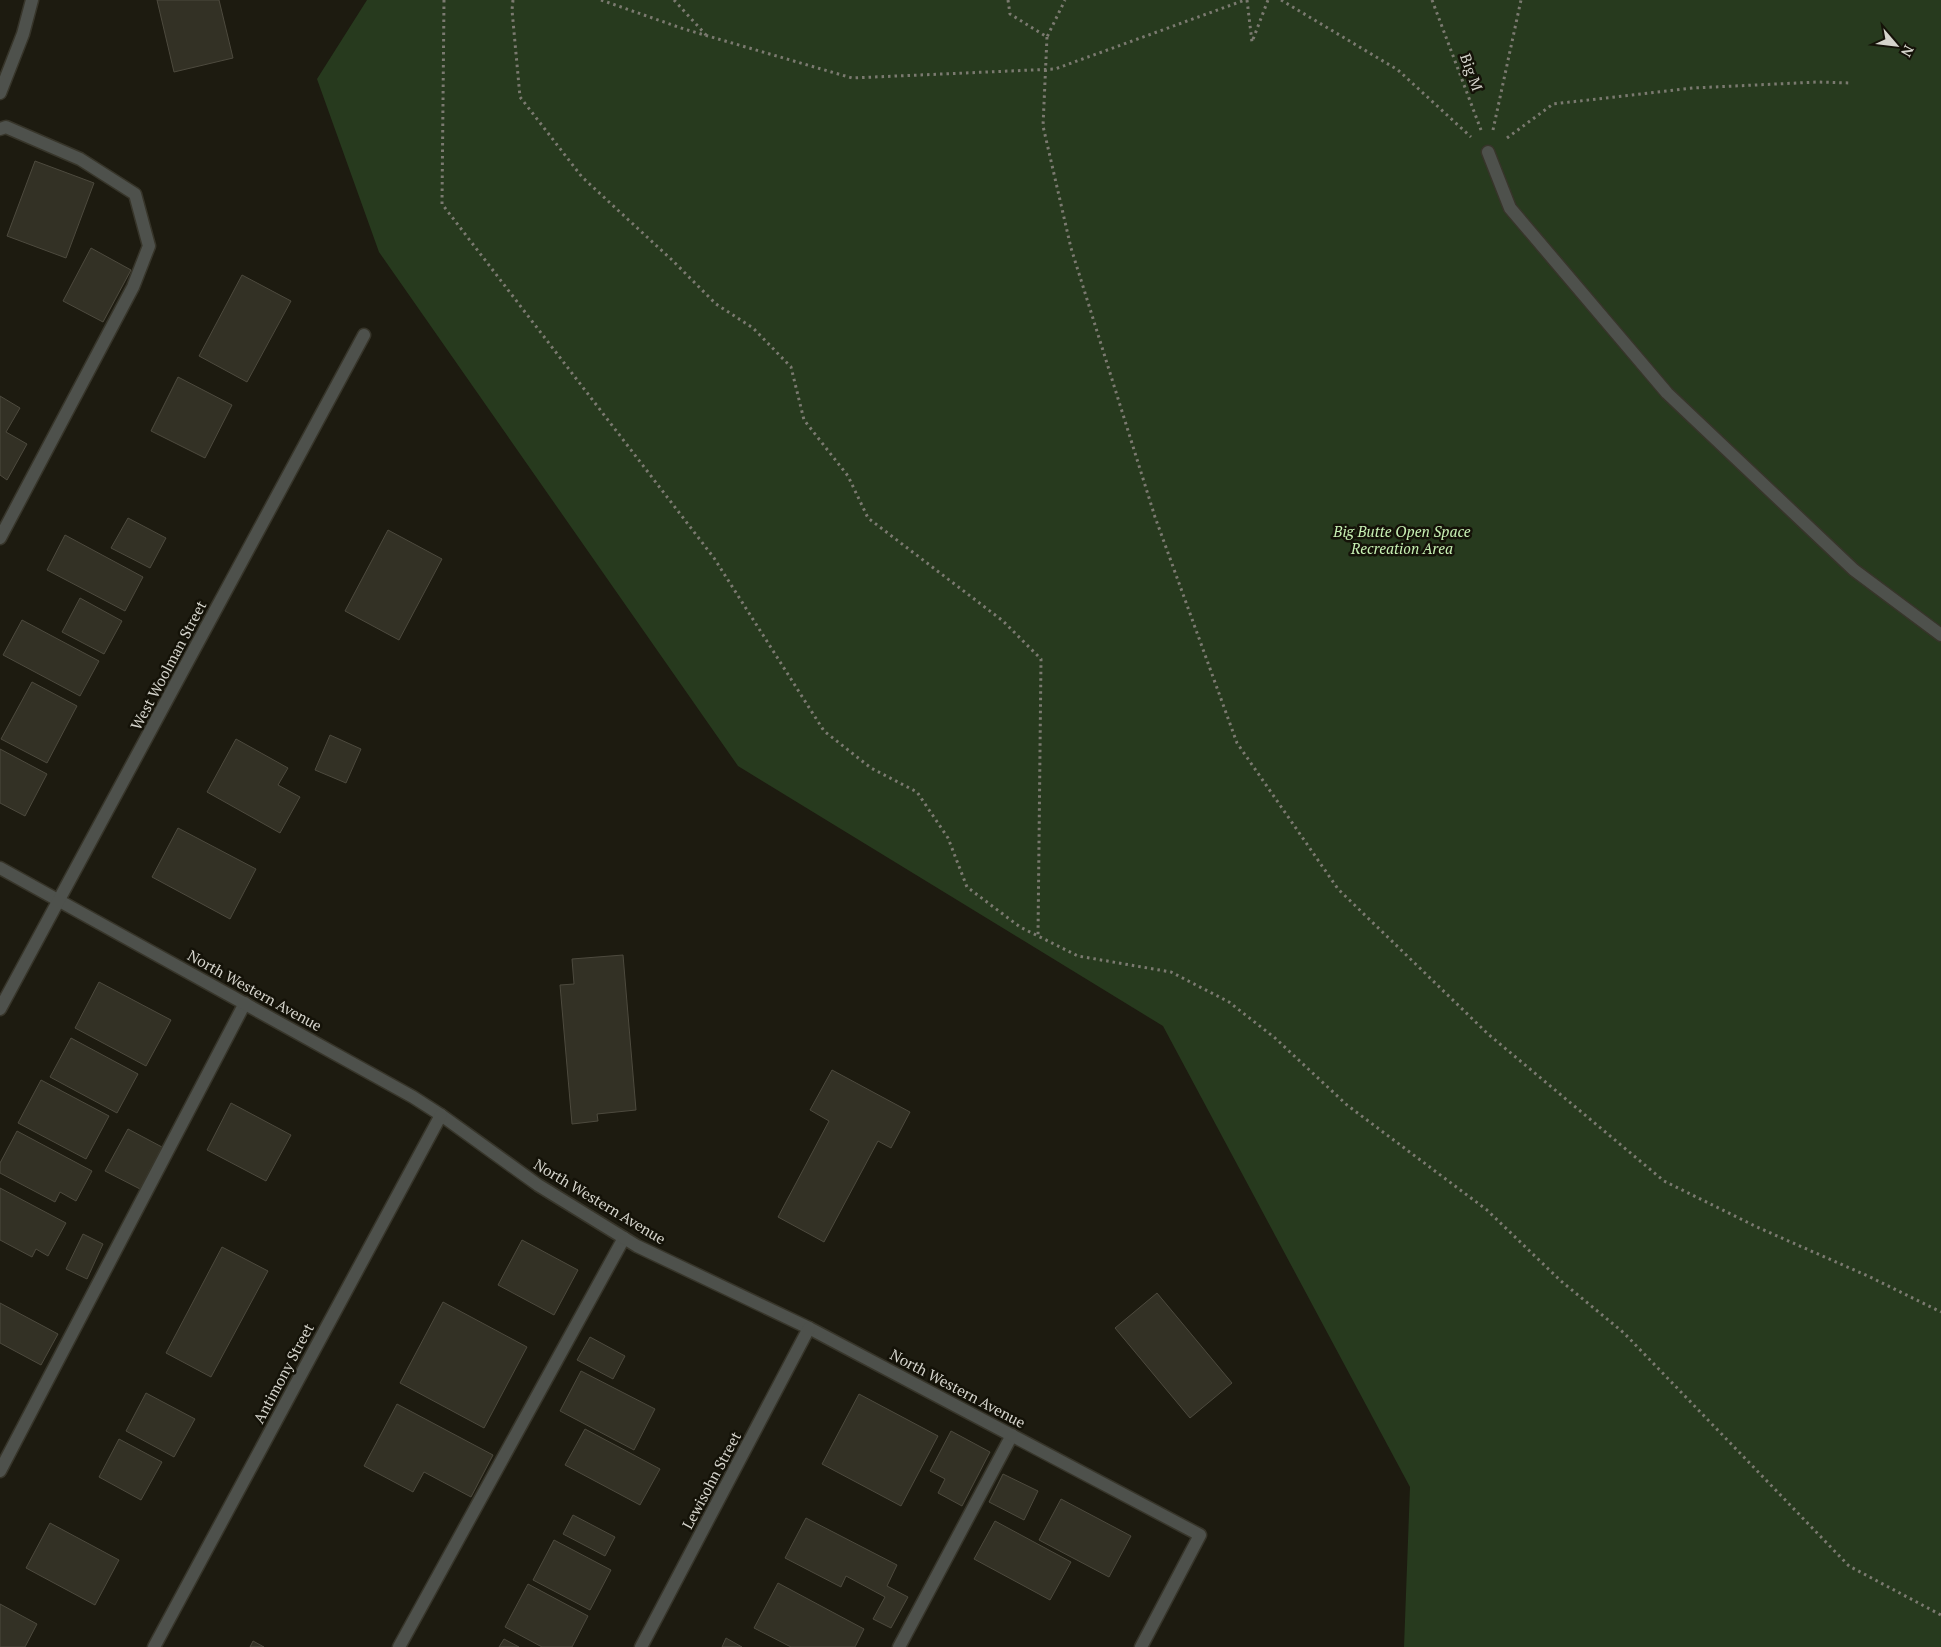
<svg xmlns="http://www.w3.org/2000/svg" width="1941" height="1647" font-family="'PT Serif',serif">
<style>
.green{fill:#273a1e}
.building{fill:#333125;stroke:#4d4a3e}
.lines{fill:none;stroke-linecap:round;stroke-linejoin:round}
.lane-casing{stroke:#37352a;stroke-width:15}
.street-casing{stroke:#37352a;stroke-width:15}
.path{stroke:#7b7a70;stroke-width:3;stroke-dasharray:2.5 4;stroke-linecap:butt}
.lane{stroke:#4e514c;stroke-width:12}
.street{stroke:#4e514c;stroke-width:12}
.labels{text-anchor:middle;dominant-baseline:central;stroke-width:5;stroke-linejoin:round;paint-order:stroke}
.street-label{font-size:15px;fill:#d5d4cc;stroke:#141208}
.park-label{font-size:15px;font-style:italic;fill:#c8f1b4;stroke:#141208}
</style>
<rect width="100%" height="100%" fill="#1d1b10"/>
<polygon class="green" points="367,0 1941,0 1941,1647 1404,1647 1410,1487 1163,1026 738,766 379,252 317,79"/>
<g class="building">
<polygon points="157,0 219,0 233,58 174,72"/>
<polygon points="35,161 94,183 66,258 7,236"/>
<polygon points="91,248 131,270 103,322 63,301"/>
<polygon points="242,275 291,301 247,382 199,356"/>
<polygon points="178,377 232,405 205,458 151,431"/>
<polygon points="0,396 20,408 6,432 27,444 7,480 0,475"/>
<polygon points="128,518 166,538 150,568 111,548"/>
<polygon points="388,530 442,559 399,640 345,611"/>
<polygon points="65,535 143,577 125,611 47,570"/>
<polygon points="80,598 122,621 104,654 62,632"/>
<polygon points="22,620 99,661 80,696 3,655"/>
<polygon points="32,682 77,706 47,763 1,739"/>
<polygon points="330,735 361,749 346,783 315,770"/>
<polygon points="236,739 288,768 278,785 300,797 280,833 207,792"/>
<polygon points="0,749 47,774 25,816 0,803"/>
<polygon points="178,828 256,869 230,919 152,877"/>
<polygon points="623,955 636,1110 597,1114 598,1121 572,1124 560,985 574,984 572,959"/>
<polygon points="99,982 171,1020 146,1066 75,1028"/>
<polygon points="71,1038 138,1074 117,1113 50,1077"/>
<polygon points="832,1070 910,1112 891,1148 878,1141 824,1242 778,1217 829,1121 810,1110"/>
<polygon points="41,1080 109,1116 86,1159 18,1123"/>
<polygon points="231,1103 291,1135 266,1181 207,1150"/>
<polygon points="128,1129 162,1147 140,1189 105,1171"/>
<polygon points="17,1131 92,1171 76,1201 60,1192 55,1202 0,1173 0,1163"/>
<polygon points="0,1188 66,1223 48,1256 36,1249 32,1257 0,1240"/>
<polygon points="83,1234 103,1244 87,1279 66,1269"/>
<polygon points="522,1240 578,1270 554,1315 498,1285"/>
<polygon points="222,1247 268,1271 211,1377 166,1353"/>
<polygon points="1157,1293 1232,1383 1190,1418 1115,1328"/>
<polygon points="443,1302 527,1347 484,1428 400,1383"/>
<polygon points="0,1303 58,1334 41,1365 0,1343"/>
<polygon points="590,1337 625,1356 613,1379 577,1360"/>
<polygon points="581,1371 655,1409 634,1450 560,1411"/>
<polygon points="146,1393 195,1419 174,1457 126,1431"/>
<polygon points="859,1394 938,1436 901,1506 822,1464"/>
<polygon points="397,1404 493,1455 471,1497 424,1472 413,1492 364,1466"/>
<polygon points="585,1429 660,1469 640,1505 565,1465"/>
<polygon points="951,1431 990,1452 962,1506 938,1493 945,1479 930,1471"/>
<polygon points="119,1439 162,1462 141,1500 99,1477"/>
<polygon points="1003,1474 1038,1491 1024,1520 989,1502"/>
<polygon points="1061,1499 1131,1536 1109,1577 1039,1540"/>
<polygon points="573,1515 615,1537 605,1556 563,1534"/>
<polygon points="806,1518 897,1565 887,1586 908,1597 891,1628 873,1619 885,1597 846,1576 841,1587 785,1558"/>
<polygon points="995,1521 1071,1562 1050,1600 974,1559"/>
<polygon points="50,1523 119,1560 95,1605 26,1568"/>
<polygon points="554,1540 611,1570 590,1610 533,1580"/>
<polygon points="778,1583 864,1629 855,1647 791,1647 754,1628"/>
<polygon points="528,1584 588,1616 572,1647 542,1647 505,1627"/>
<polygon points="0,1604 37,1624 25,1647 0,1647"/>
<polygon points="726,1638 742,1647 722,1647"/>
<polygon points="504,1639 519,1647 499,1647"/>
<polygon points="253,1641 264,1647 250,1647"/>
</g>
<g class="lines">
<defs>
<g id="lane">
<polyline points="0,93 23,34 32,0"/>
<polyline points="0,129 6,127 80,159 135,194 149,246 133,287 0,538"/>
<polyline points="1488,152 1510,208 1667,393 1854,570 1941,635"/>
<polyline points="0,1471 245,1003"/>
<polyline points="399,1647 624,1238"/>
<polyline points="899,1647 1012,1435"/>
</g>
<g id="street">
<polyline points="0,868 413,1097 441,1115 538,1185 637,1246 809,1328 1200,1535 1141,1647"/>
<polyline points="0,1009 364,335"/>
<polyline points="154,1647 441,1115"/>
<polyline points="641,1647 809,1328"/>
</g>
</defs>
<use href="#lane" class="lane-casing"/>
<use href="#street" class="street-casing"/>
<g class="path">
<polyline points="444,0 442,204 714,558 824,731 871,768 917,792 948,838 967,887 1020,927 1078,956 1171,972 1229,1002 1275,1038 1347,1105 1487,1210 1561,1281 1624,1333 1849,1566 1941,1615"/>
<polyline points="513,0 512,10 520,97 582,177 672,260 716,304 753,328 791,367 804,420 848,476 868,518 1003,621 1041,659 1038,936"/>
<polyline points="601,0 684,29 852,78 1055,69 1245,0"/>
<polyline points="674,0 706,35"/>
<polyline points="1008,0 1010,14 1047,37 1065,0"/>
<polyline points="1247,0 1252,42 1268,0"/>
<polyline points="1281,0 1398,70 1471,137"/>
<polyline points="1432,0 1481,130"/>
<polyline points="1047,37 1043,126 1071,248 1155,517 1237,743 1338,889 1488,1034 1664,1181 1757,1227 1870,1277 1941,1312"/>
<polyline points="1493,130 1521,0"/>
<polyline points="1507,138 1553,104 1693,88 1818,82 1850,83"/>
</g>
<use href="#lane" class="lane"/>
<use href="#street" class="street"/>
</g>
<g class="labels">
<g class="street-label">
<text transform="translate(1472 72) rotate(70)">Big M</text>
<text transform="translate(168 665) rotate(-62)">West Woolman Street</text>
<text transform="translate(255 990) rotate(29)">North Western Avenue</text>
<text transform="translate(600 1201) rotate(31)">North Western Avenue</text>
<text transform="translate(283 1373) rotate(-62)">Antimony Street</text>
<text transform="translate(958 1388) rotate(28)">North Western Avenue</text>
<text transform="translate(711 1480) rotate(-62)">Lewisohn Street</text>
</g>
<g class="park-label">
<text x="1402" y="531">Big Butte Open Space<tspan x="1402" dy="17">Recreation Area</tspan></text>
</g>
</g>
<g transform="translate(1896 45) rotate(118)" stroke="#141208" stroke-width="4" paint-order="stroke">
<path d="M0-4L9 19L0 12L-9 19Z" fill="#d5d4cc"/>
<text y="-8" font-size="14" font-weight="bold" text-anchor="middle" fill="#d5d4cc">N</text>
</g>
</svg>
